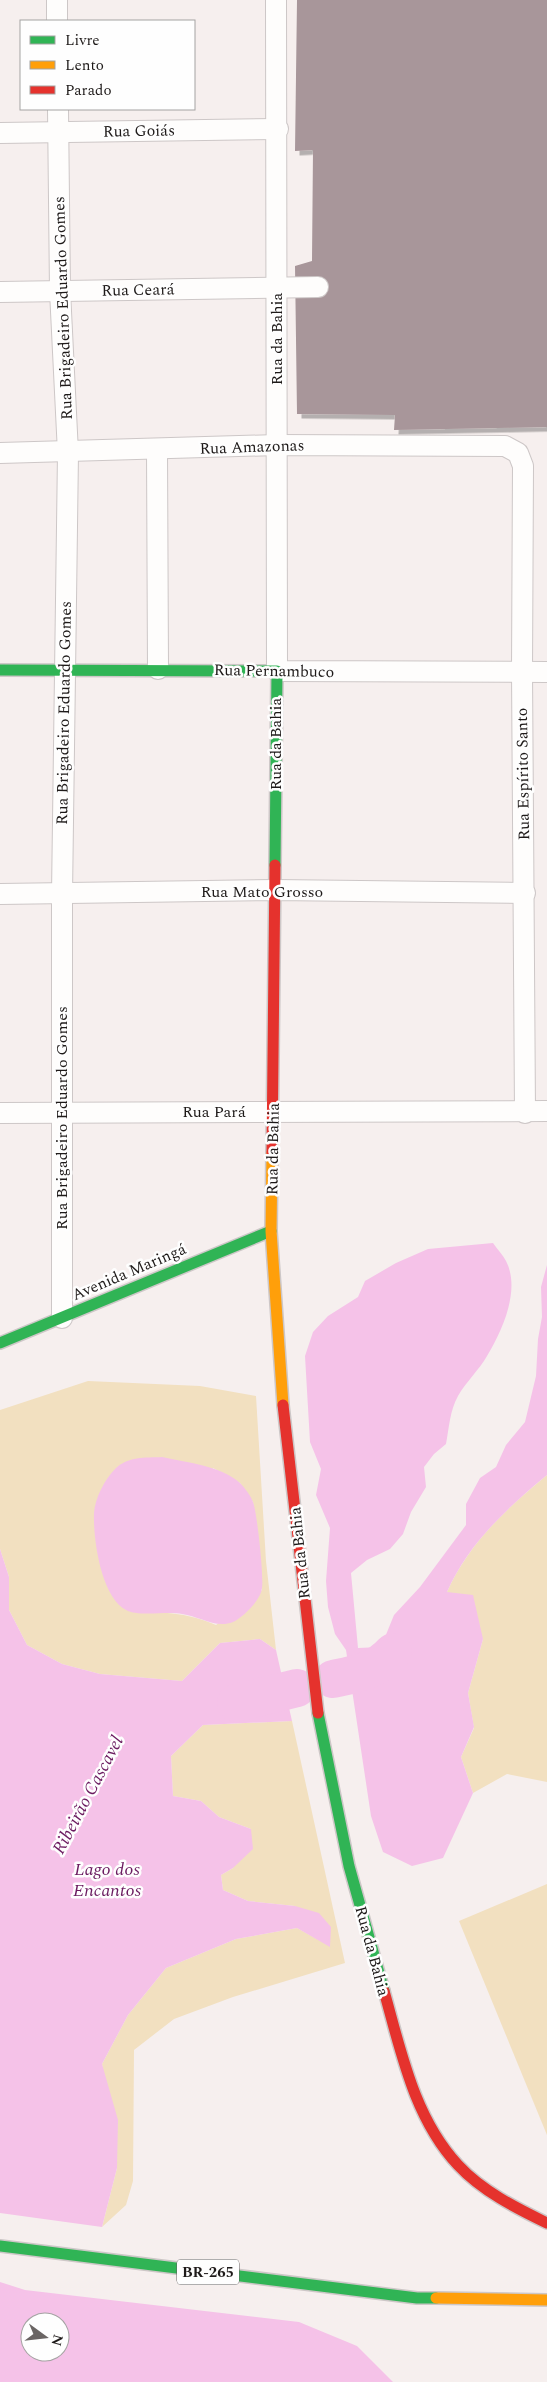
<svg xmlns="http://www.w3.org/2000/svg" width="547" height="2382" font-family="Spectral,serif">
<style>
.green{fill:#f2e0c0;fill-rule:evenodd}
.water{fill:#f5c2e8;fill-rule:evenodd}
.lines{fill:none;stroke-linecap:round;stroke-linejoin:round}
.river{stroke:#f5c2e8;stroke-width:38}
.building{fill:#a8969a;filter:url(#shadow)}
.street-casing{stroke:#cdc7c7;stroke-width:22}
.fast-casing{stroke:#cdc7c7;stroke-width:14}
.slow-casing{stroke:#cdc7c7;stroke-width:14}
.jam-casing{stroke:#cdc7c7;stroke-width:14}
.street{stroke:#fefdfc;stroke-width:20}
.fast{stroke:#30b455;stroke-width:11}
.slow{stroke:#ff9f0a;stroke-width:11}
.jam{stroke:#e5322d;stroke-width:11}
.labels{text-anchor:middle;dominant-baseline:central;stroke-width:5;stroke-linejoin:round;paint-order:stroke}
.shield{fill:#fefefe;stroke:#615e5e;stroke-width:1}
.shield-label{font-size:15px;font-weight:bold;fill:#1e1a19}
.street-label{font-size:16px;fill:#1e1a19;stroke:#fefefe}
.water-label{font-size:18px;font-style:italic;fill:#6b1b60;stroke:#fefefe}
</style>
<defs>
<filter id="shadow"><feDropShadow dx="4.5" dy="4.5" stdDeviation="0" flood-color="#0004"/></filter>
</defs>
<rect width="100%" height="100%" fill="#f6efee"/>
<g class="green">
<path d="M 88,1381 L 200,1386 L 256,1396 L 266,1561 L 276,1650 L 260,1639 L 220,1643 L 182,1681 L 100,1674 L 62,1664 L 27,1645 L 9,1610 L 9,1577 L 0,1549 L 0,1410 ZM 213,1468 L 240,1483 L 253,1502 L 262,1590 L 216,1625 C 187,1612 159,1612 128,1611 Z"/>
<path d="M 547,1475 L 547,1782 L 507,1774 L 473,1793 L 461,1757 L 474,1728 L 468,1693 L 483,1639 L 447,1592 C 469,1543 506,1509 547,1475 Z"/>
<polygon points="292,1721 345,1963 233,1997 174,2019 134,2050 133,2181 126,2205 102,2227 117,2168 102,2064 128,2015 166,1968 236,1939 297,1928 330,1946 295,1906 248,1901 223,1890 221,1875 233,1868 251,1829 219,1817 201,1801 173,1796 171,1756 203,1725"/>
<polygon points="547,1884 547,2135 459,1921"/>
</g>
<g class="water">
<path d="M 493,1243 C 497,1249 503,1255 506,1261 C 521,1290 502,1331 487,1356 C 479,1370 466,1382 458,1396 C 450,1410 449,1428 446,1444 L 434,1454 L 424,1467 L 426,1487 L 411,1512 L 403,1534 L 390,1549 L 367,1560 L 351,1573 L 358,1648 L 381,1647 L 394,1615 L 420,1587 L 466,1525 L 466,1504 L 480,1478 L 496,1467 L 506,1445 L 525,1422 L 536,1376 L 538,1339 L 542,1317 L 541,1287 L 547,1265 L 547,1475 C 507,1508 468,1544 447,1592 L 473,1595 L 483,1639 L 468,1693 L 474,1727 L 461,1757 L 473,1793 L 443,1858 L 412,1866 L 383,1852 L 371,1816 L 346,1650 L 335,1634 L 328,1607 L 326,1581 L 330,1528 L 316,1495 L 321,1469 L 310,1442 L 305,1356 L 313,1332 L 328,1316 L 358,1297 L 365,1281 L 396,1263 L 428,1249 Z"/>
<path d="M 162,1457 C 187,1463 220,1465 240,1483 C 244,1487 251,1496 253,1502 C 257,1512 264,1577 262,1588 C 261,1600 243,1617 233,1622 C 216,1629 199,1616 182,1614 C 167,1611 138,1617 126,1610 C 101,1597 93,1539 94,1513 C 95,1498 105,1479 115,1469 C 128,1456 145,1458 162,1457 Z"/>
<polygon points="0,1549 9,1577 9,1610 27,1645 62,1664 100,1674 182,1681 220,1643 260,1639 276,1650 292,1721 203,1725 171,1756 173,1796 201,1801 219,1817 251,1829 253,1849 233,1868 221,1875 223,1890 248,1901 295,1906 319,1913 331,1927 330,1947 297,1928 236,1939 166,1968 128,2015 102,2064 118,2120 117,2168 102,2227 0,2213"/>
<path d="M 0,2282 L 25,2290 L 299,2322 L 357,2346 L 393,2382 L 0,2382 ZM 30,2322 L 60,2322 L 60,2352 L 30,2352 Z"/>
</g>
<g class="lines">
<g class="river">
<path d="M 333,1679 C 357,1674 376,1671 393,1652"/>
<polyline points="236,1703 297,1688"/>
</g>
</g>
<polygon class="building" points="297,0 547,0 547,427 394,430 395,415 297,414 295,266 312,261 313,150 295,151"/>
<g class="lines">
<defs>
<g id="street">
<polyline points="57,0 57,21"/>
<polyline points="276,0 277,671 547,672"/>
<polyline points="58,109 60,291 68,453 62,895 62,1318"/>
<polyline points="0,133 278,129"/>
<polyline points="0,292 318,287"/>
<polyline points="157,450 158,669"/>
<polyline points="0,453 277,445 505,446 518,453 523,466 522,671 525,1113"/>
<polyline points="0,894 275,890 525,893"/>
<polyline points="0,1113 547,1111"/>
</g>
<g id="fast">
<polyline points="0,670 277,671 275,865"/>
<polyline points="0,1343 271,1231"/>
<polyline points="318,1713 349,1866 384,1991"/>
<polyline points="0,2246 417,2298 436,2298"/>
</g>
<g id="slow">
<polyline points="272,1153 271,1231 283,1405"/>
<polyline points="436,2298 547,2300"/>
</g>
<g id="jam">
<polyline points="272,1153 275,865"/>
<polyline points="283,1405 318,1713"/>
<path d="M 384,1991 C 401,2051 414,2118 458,2165 C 482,2191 516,2208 547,2223"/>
</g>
</defs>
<use href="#street" class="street-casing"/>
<use href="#fast" class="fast-casing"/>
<use href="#slow" class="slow-casing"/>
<use href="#jam" class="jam-casing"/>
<use href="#street" class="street"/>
<use href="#fast" class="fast"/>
<use href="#slow" class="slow"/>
<use href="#jam" class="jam"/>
</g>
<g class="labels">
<rect class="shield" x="177" y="2259.5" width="62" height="25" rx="4"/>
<g class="shield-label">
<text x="208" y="2272">BR-265</text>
</g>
<g class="street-label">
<text transform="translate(139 131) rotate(-1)">Rua Goiás</text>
<text transform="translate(138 290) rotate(-1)">Rua Ceará</text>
<text transform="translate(63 308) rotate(-92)">Rua Brigadeiro Eduardo Gomes</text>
<text transform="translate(277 339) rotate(-90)">Rua da Bahia</text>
<text transform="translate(252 447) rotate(-2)">Rua Amazonas</text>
<text transform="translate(274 671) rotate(1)">Rua Pernambuco</text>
<text transform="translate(64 713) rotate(-89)">Rua Brigadeiro Eduardo Gomes</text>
<text transform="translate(276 744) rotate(-90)">Rua da Bahia</text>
<text transform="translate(523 774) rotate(-91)">Rua Espírito Santo</text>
<text x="262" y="892">Rua Mato Grosso</text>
<text x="214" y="1112">Rua Pará</text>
<text transform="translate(62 1118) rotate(-90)">Rua Brigadeiro Eduardo Gomes</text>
<text transform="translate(273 1149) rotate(-89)">Rua da Bahia</text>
<text transform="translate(129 1272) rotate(-23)">Avenida Maringá</text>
<text transform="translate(300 1553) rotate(-96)">Rua da Bahia</text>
<text transform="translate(372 1951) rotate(75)">Rua da Bahia</text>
</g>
<g class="water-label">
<text transform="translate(88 1795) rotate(-62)">Ribeirão Cascavel</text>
<text x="107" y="1869">Lago dos<tspan x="107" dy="21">Encantos</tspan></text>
</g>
</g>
<rect x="20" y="20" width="175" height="90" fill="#fefefe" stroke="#a4a3a2"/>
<rect x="30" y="36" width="25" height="8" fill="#30b455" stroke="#a4a3a2"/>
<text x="65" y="45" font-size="15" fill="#1e1a19">Livre</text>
<rect x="30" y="61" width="25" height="8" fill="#ff9f0a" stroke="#a4a3a2"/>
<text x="65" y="70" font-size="15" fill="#1e1a19">Lento</text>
<rect x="30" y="86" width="25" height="8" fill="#e5322d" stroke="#a4a3a2"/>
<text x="65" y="95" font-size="15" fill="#1e1a19">Parado</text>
<g transform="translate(45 2337) rotate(105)"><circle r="24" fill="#fefefe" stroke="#a4a3a2"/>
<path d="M0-4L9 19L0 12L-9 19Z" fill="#6a6564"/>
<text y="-8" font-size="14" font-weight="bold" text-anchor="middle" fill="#1e1a19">N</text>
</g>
</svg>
